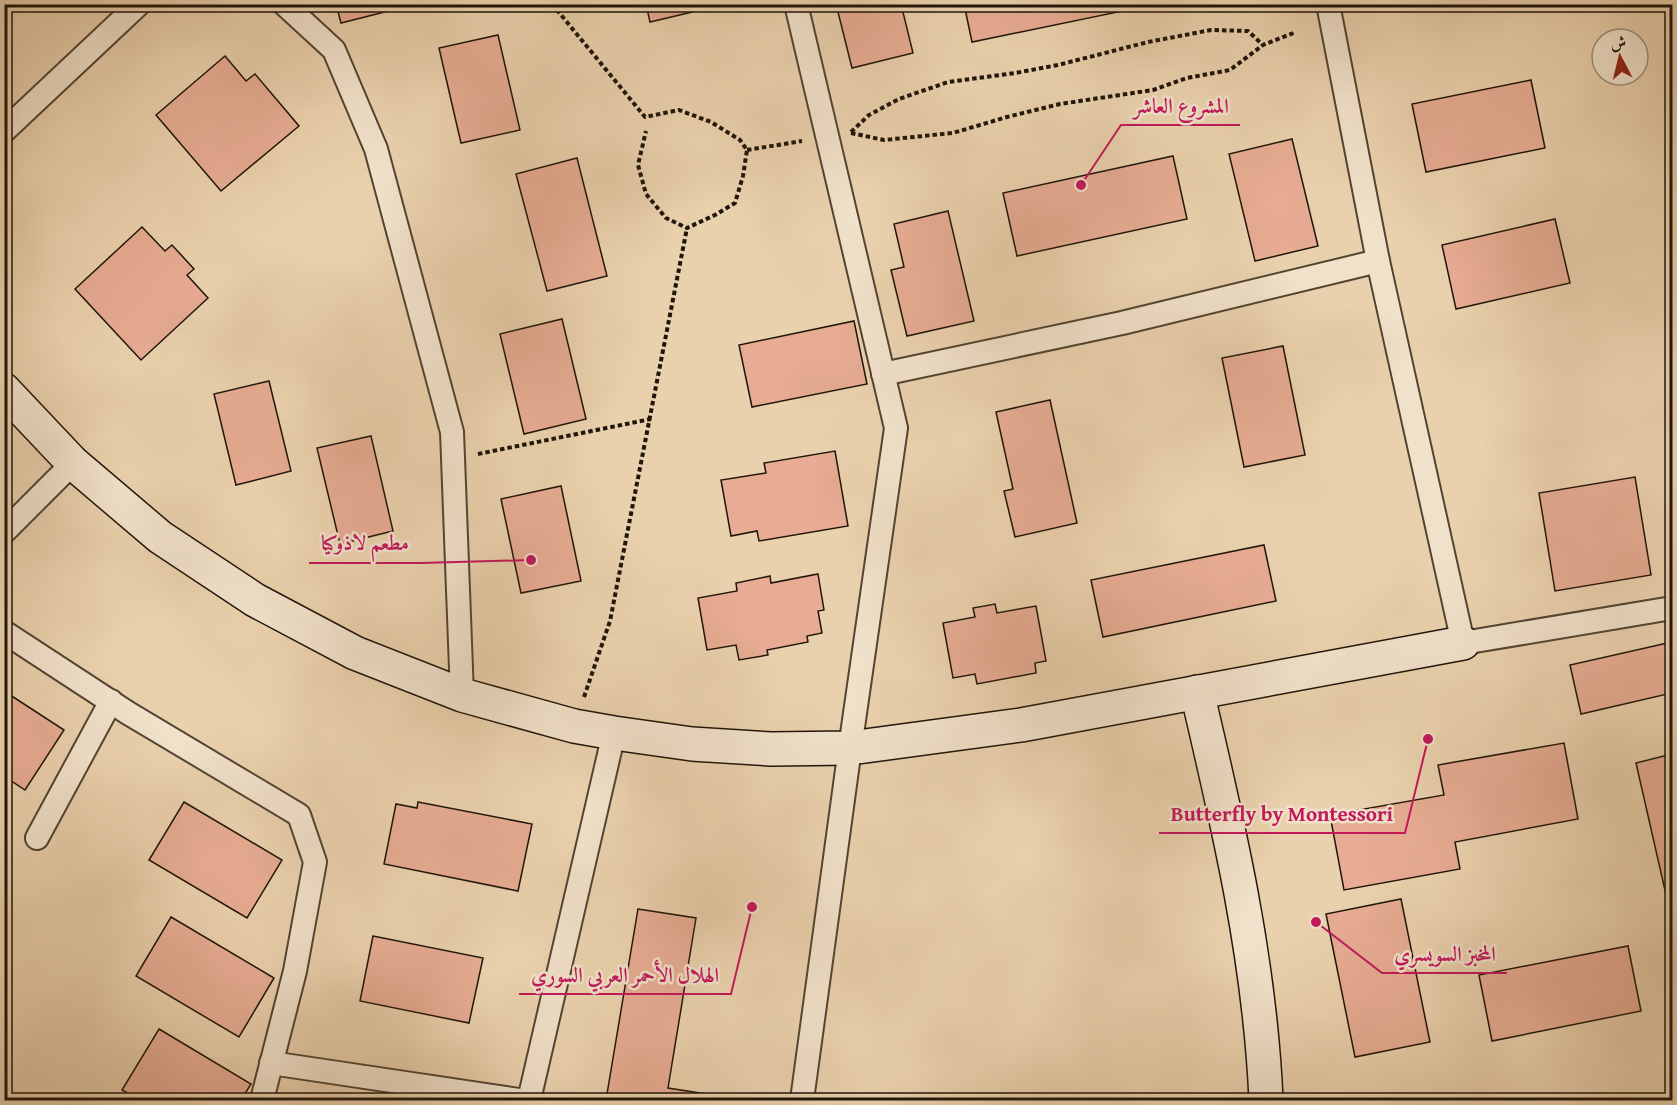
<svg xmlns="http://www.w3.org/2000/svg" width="1677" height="1105" font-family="'Gentium Book Plus',Amiri,serif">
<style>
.building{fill:#e7ac93;stroke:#1f150a;stroke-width:1.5}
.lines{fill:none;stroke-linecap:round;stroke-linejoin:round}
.street-casing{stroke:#524433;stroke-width:26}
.secondary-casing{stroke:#1f150a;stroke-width:36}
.path{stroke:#1f150a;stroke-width:4;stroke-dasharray:4.5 3;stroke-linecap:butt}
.street{stroke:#f1e1ca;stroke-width:22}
.secondary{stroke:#f1e1ca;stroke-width:33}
.leader{fill:none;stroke:#c2185b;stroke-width:2}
.callout-dot{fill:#c2185b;stroke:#f1e1ca;stroke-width:2}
.callout-label{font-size:21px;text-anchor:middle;font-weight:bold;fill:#c2185b;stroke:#f1e1ca;stroke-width:5;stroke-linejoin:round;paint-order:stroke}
</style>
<rect width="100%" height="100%" fill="#ead1ad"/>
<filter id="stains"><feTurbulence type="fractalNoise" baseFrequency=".00333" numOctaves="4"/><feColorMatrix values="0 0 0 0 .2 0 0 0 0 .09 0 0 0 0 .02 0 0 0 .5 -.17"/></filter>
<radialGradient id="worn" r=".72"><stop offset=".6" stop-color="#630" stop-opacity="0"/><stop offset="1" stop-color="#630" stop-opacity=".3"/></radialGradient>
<g class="building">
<polygon points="336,4 416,4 341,23"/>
<polygon points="646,4 726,4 650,22"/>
<polygon points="836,4 901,4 913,53 852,68"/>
<polygon points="964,4 1141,4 1142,7 972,42"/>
<polygon points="498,35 520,130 461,143 439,48"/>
<polygon points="225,56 246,81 255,74 299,126 221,191 156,115"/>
<polygon points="1531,80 1545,148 1426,172 1412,104"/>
<polygon points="1292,139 1318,246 1255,261 1229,154"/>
<polygon points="1173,156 1187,219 1017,256 1003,193"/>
<polygon points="577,158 607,276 547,291 516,174"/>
<polygon points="948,211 974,321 907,336 891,270 904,267 894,224"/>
<polygon points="1555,219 1570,283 1456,309 1442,245"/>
<polygon points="142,227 165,251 172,245 194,269 187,275 208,298 141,360 75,289"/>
<polygon points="562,319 586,419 524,434 500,334"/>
<polygon points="854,321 867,384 752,407 739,345"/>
<polygon points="1283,346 1305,455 1244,467 1222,358"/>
<polygon points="269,381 291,471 236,485 214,394"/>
<polygon points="1050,400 1077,523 1015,537 1004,491 1013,489 996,412"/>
<polygon points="371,436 393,531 340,544 317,448"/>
<polygon points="835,451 848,526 759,541 757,531 731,536 721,480 766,473 764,463"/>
<polygon points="1635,477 1651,575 1555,591 1539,493"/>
<polygon points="561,486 581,581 521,593 501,499"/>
<polygon points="1264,545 1276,601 1103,637 1091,580"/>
<polygon points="818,574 824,610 818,611 822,633 807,636 808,642 767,650 768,655 739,660 736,645 707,650 698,598 737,591 736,583 770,576 771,583"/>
<polygon points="995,604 997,613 1036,606 1046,661 1035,663 1036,673 977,684 975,674 953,678 943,623 975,617 973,608"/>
<polygon points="1672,642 1672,693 1581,714 1570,665"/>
<polygon points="4,691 64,730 25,790 4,776"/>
<polygon points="1564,743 1578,819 1455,842 1460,869 1344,890 1330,815 1444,795 1438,765"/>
<polygon points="1672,754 1672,921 1636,763"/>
<polygon points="184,802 282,860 247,918 149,860"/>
<polygon points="418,802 532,824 518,891 384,864 396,804 417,808"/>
<polygon points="1401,899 1430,1042 1355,1057 1326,914"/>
<polygon points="638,909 696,918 668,1088 733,1098 732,1100 606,1100"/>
<polygon points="171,917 274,978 239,1037 136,976"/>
<polygon points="373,936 483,958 469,1023 360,1001"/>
<polygon points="1628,946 1641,1011 1492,1041 1479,975"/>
<polygon points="159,1029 251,1084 241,1100 140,1100 122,1090"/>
</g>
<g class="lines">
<defs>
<g id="street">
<polyline points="284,4 334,50 376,149 452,432 462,695"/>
<polyline points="796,4 896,428 850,748 802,1100"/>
<polyline points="1328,4 1378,261 1463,643 1672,608"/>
<polyline points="4,131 139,4"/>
<polyline points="883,374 1122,323 1378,261"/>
<polyline points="4,532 73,463"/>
<polyline points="4,632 128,713 299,815 315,862 295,971 262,1100"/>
<polyline points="37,838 111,701"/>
<polyline points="271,1063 519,1100"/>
<polyline points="529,1100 614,733"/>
</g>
<g id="secondary">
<polyline points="4,390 73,463 160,537 255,600 355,653 462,695 574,726 614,733 692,744 771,749 850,748 1021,725 1463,643"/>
<path d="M 1197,692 C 1229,828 1260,960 1266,1100"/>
</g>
</defs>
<use href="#street" class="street-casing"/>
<use href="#secondary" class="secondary-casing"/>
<g class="path">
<polyline points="552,4 645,117 679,110 711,122 740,140 747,150 743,176 735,203 715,215 687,228 666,218 646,194 638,165 646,131"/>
<polyline points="851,132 869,115 899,99 948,82 1015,73 1058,65 1148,42 1211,30 1248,31 1263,45"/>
<polyline points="851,133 884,140 953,133 1007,117 1060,104 1153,90 1187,78 1230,70 1263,45 1296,32"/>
<polyline points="747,150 802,141"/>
<polyline points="478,454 651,419"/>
<polyline points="584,697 610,621 687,228"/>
</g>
<use href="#street" class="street"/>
<use href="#secondary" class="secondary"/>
</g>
<path class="leader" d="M1081 185L1121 125H1240M531 560L421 563H309M1428 739L1405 833H1159M1316 922L1382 973H1507M752 907L731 994H519"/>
<g class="callout-dot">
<circle cx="1081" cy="185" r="6"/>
<circle cx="531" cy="560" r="6"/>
<circle cx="1428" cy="739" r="6"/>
<circle cx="1316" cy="922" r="6"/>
<circle cx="752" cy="907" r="6"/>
</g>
<g class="callout-label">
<text x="1181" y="113">المشروع العاشر</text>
<text x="365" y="550">مطعم لاذوكيا</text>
<text x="1282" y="821">Butterfly by Montessori</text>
<text x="1445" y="961">المخبز السويسري</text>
<text x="625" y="982">الهلال الأحمر العربي السوري</text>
</g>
<rect width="1677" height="1105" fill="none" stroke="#ead1ad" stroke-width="24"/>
<rect x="6" y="6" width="1665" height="1093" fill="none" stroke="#1f150a" stroke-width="3"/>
<rect x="12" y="12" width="1653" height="1081" fill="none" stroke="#1f150a" stroke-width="1.5"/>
<g transform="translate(1620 57) rotate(353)"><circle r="28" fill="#f1e1ca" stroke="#9d8f7d" stroke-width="1.5"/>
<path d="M0-4.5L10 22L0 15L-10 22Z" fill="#8f2418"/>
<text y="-9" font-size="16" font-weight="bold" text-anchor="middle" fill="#1f150a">ش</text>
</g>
<rect width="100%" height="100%" filter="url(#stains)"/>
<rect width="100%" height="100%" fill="url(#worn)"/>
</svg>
